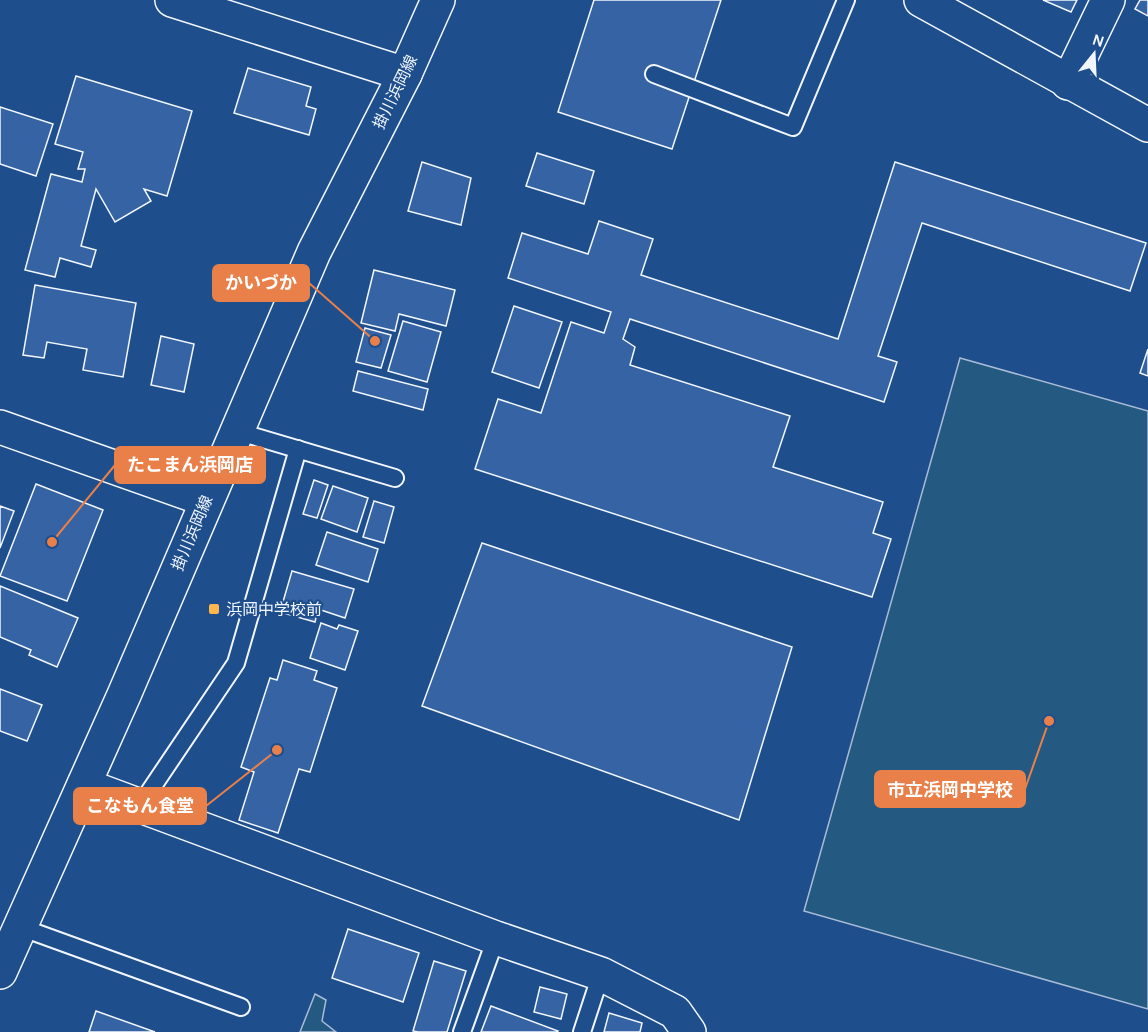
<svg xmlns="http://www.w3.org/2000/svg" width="1148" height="1032" font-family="Karla,'Noto Sans JP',sans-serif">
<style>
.green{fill:#245a82;stroke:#a8bbd7;stroke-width:1.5}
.building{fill:#3563a3;stroke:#f2f6ff;stroke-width:1.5}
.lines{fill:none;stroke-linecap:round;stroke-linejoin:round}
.service-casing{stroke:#f2f6ff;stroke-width:20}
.minor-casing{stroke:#f2f6ff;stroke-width:36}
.tertiary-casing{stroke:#f2f6ff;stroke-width:36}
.primary-casing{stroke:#f2f6ff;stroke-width:36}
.service{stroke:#1f4e8c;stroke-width:16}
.minor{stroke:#1f4e8c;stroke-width:33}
.tertiary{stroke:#1f4e8c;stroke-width:33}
.primary{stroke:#1f4e8c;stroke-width:33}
.poi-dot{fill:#ffb74d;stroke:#1f4e8c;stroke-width:2}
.labels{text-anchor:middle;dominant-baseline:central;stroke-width:4.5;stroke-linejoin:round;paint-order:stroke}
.street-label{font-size:16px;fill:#f2f6ff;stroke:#1f4e8c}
.poi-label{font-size:16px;fill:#f2f6ff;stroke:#1f4e8c;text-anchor:start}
.leader{fill:none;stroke:#ea8049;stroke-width:2}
.callout-dot{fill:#ea8049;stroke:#1f4e8c;stroke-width:2}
.callout{fill:#ea8049;stroke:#ea8049;stroke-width:2}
.callout-label{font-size:18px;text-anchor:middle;font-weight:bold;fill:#fff}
</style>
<rect width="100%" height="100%" fill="#1f4e8c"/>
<g class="green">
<polygon points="960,358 1148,411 1148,1009 804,911"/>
<polygon points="315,994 326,1000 322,1021 336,1032 300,1032"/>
</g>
<g class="building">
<polygon points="594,0 721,0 672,149 558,112"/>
<polygon points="1043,0 1077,0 1071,12"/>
<polygon points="1140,0 1148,0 1148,16 1135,9"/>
<polygon points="248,68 311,87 306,106 316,109 309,135 234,113"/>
<polygon points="76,76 192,111 167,196 144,189 151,201 115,222 96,189 81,246 96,250 91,267 60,258 55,277 25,270 51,174 82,182 85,169 78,169 83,152 55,144"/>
<polygon points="0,107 53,124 36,176 0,164"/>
<polygon points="537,153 594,171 584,204 526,186"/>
<polygon points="422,162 471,178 461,225 408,211"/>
<polygon points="895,162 1146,243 1130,291 922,223 878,356 897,362 884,402 630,319 623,339 635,347 630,365 790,416 773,467 883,502 873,533 891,539 872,597 475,469 498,399 541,413 571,322 604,333 611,312 508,278 522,233 588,254 599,221 653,239 641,275 838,339"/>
<polygon points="374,270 455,290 446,326 399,314 395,331 361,323"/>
<polygon points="35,285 136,303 123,377 83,370 87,349 47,342 44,358 23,355"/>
<polygon points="514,306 562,322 539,388 492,372"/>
<polygon points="403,321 441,332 427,382 388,371"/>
<polygon points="365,328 391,335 381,368 356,362"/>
<polygon points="161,336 194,344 184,392 151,385"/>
<polygon points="1148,349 1148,376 1140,373"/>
<polygon points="358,371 428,389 423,410 353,391"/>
<polygon points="314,480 328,485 317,518 303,514"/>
<polygon points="36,484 103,510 67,601 0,576"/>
<polygon points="333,486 368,498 357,532 321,519"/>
<polygon points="374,501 394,507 384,543 363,537"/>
<polygon points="0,506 14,511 0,548"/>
<polygon points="327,532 378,549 368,582 316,565"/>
<polygon points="482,543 792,647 739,820 422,706"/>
<polygon points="292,571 354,589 345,618 318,609 315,622 280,612"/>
<polygon points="0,586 78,618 57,667 29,655 31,650 0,637"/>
<polygon points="321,623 337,629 339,625 358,631 345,670 310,658"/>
<polygon points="283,660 317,671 314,680 337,688 310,772 299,769 278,833 239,820 254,772 241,767 270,678 277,680"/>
<polygon points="0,689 42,705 27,741 0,731"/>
<polygon points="348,929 419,953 403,1002 332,978"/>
<polygon points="434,961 466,971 447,1032 418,1032 413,1031"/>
<polygon points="540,987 567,994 561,1019 534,1012"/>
<polygon points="491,1006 558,1031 557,1032 481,1032"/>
<polygon points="96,1011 155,1032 89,1032"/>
<polygon points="609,1013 642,1023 640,1032 604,1032"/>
</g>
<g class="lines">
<defs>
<g id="service">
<polyline points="654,74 793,127 846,0"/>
<polyline points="236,431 395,478"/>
<polyline points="139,807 236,663 298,449"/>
<polyline points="20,927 241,1007"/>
<polyline points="462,1032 496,938"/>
<polyline points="582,1032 601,974"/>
</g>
<g id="minor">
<polyline points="172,0 405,74"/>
<polyline points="1068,83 1108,0"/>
<polyline points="0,427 207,500"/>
<polyline points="84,785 496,938 601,974 675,1012 689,1032"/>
</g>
<polyline id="tertiary" points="921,0 1148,125"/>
<polyline id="primary" points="0,972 124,695 314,252 405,74 438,0"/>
</defs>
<use href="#service" class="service-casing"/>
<use href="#minor" class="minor-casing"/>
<use href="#tertiary" class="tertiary-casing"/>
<use href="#primary" class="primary-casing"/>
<use href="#service" class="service"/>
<use href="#minor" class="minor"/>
<use href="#tertiary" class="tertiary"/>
<use href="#primary" class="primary"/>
</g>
<rect class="poi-dot" x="208" y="603" width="12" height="12" rx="3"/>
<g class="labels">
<g class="street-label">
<text transform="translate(395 92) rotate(-64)">掛川浜岡線</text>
<text transform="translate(192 533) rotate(-67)">掛川浜岡線</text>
</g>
<g class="poi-label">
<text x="226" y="609">浜岡中学校前</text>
</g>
</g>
<path class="leader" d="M375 341L309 283M52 542L115 465M1049 721L1025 789M277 750L206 806"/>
<g class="callout-dot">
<circle cx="375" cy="341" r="6"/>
<circle cx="52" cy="542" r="6"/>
<circle cx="1049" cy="721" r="6"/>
<circle cx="277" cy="750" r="6"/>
</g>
<g class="callout">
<rect x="213" y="265" width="96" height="36" rx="6"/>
<rect x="115" y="447" width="150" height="36" rx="6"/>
<rect x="875" y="771" width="150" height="36" rx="6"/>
<rect x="74" y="788" width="132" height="36" rx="6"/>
</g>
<g class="callout-label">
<text x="261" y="289">かいづか</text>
<text x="190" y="471">たこまん浜岡店</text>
<text x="950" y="796">市立浜岡中学校</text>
<text x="140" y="812">こなもん食堂</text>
</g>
<g transform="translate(1094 54) rotate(18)" stroke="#1f4e8c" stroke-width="4.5" paint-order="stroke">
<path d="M0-4.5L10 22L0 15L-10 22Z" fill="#f2f6ff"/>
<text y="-9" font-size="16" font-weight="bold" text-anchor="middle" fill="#f2f6ff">N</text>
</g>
</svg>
